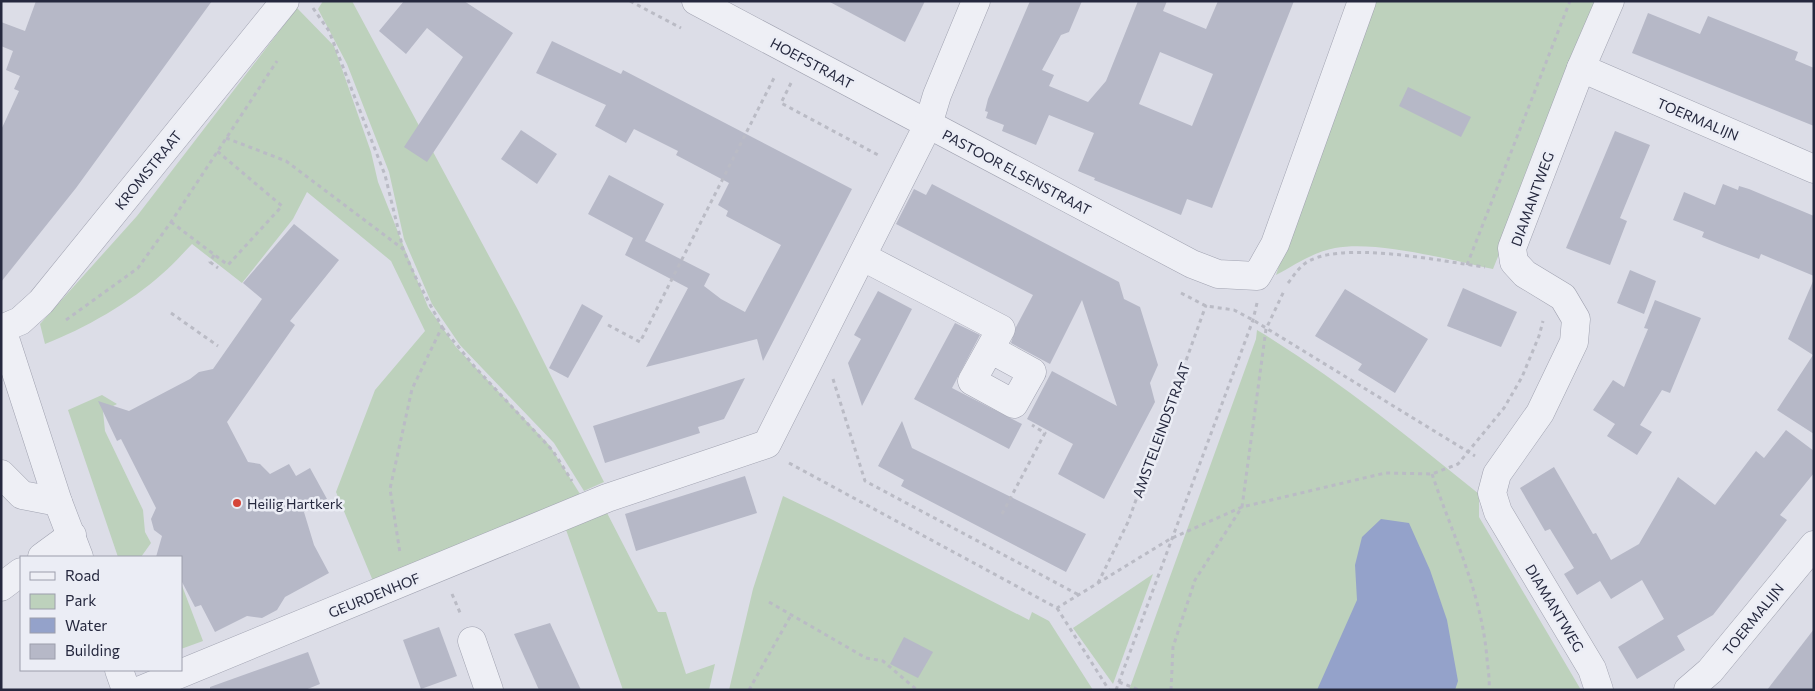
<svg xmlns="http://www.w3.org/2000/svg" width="1815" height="691" font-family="Commissioner,sans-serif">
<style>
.green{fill:#bdd1bc}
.water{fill:#94a2ca}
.building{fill:#b6b8c7;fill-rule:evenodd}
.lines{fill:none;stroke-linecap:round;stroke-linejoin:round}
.minor-casing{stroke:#a1a3b1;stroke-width:29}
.path{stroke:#babbc5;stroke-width:3;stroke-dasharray:4 4;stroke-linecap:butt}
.minor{stroke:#eeeff5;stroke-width:28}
.poi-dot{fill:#d54438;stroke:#ebedf5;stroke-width:2}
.labels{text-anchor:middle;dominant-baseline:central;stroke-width:5;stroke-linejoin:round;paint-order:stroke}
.street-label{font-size:14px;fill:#25283e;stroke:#ebedf5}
.poi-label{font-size:14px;fill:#25283e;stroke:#ebedf5;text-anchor:start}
</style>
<rect width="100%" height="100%" fill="#dcdde7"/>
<g class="green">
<polygon points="323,1 352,1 518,310 604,482 584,491 554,443 460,345 432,304 404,239 389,172 347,64 318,9"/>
<path d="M 1368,1 L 1601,1 L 1493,269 C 1450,260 1377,240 1335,248 C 1313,252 1295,265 1276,275 L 1311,166 Z"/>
<path d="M 297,8 L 334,46 L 371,152 L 378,182 L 428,307 L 456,347 L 550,446 L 580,494 L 454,553 L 373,581 L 336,492 L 375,390 L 425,331 L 391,261 L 307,192 L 293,219 L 242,283 L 192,244 C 182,254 173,265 162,274 C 131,302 84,329 45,344 L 40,324 L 137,216 Z"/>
<path d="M 1257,330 C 1336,378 1407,436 1479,494 L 1479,517 L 1581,690 L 1129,690 L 1256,339 Z"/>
<polygon points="102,395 117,404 103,411 105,431 143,510 145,532 151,543 141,557 118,557 68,410"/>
<polygon points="783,496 833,520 1029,620 1032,612 1049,621 1093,690 729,690 753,589"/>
<polygon points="606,511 658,612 666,612 686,674 715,664 709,690 623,690 565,527"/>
<polygon points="1153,574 1113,684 1073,628"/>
<polygon points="181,583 203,641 181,649"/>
</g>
<polygon class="water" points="1381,519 1409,523 1430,570 1447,620 1458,681 1455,690 1317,690 1357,600 1355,565 1362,537"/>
<g class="building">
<polygon points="36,1 212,1 76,188 1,282 1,130 19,91 14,89 20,76 6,70 13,51 1,46 1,22 25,31"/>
<polygon points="404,1 464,1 513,33 427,162 404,147 463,57 427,28 406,54 379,31"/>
<polygon points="828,1 925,1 905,42"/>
<path d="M 1030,1 L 1082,1 L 1069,32 L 1061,35 L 1042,70 L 1054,75 L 1049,86 L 1088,102 L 1106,81 L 1138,1 L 1167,1 L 1163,11 L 1206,29 L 1218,1 L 1294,1 L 1212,208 L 1187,199 L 1181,215 L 1094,180 L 1095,178 L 1078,171 L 1094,133 L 1049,115 L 1036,145 L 1002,131 L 1004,125 L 986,118 L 988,112 L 985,111 L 988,99 ZM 1160,52 L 1213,74 L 1192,126 L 1139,104 Z"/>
<polygon points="1648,13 1700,34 1708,16 1798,52 1795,60 1814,68 1814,126 1632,53"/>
<polygon points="552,41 621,74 623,70 852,189 763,361 757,339 646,367 688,288 625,255 633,238 588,214 609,175 664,204 645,241 710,274 704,286 721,299 745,312 781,245 726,216 728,211 718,205 729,183 676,155 678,151 634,129 626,143 595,126 606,105 536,73"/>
<polygon points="1408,87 1471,117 1461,137 1399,106"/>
<polygon points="521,130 557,154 537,184 501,159"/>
<polygon points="1615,131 1650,145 1620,218 1627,221 1610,265 1566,248"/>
<polygon points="932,184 1119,282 1124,299 1140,307 1158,365 1150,383 1155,402 1104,499 1058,474 1073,444 1027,419 1052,371 1117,406 1082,300 1050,364 1011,343 1016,327 1033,295 896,224 914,189 926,195"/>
<polygon points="1723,184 1738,190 1739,186 1749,189 1814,216 1814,276 1761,254 1759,259 1722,245 1702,237 1704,232 1673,220 1684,192 1715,205"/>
<polygon points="294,224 339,260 290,321 295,325 227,422 248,462 260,464 270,474 289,464 296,476 310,468 327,499 304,512 314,545 329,573 285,597 277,610 262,618 247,616 215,632 201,605 195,607 181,580 181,557 156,557 162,536 154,530 151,519 156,508 121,439 117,441 98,401 129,411 190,379 199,372 213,369 262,299 243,283"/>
<polygon points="1630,270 1656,281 1644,314 1617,303"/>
<polygon points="1814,279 1814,434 1777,410 1813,355 1788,339"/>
<polygon points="1463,288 1517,312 1501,347 1447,326"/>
<polygon points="1345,289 1428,339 1395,393 1358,370 1362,364 1315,336"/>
<polygon points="878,291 912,309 862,406 848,363 861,339 854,335"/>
<polygon points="1655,300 1701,318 1670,393 1662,390 1640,425 1652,432 1637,455 1607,436 1615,424 1593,410 1613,380 1624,387 1648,329 1644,328"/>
<polygon points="582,304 603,316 568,378 549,368"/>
<polygon points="955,323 980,335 952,388 1022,424 1009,449 914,399"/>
<polygon points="745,378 724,419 698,427 700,433 605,463 593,426"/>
<polygon points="902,421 912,448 1086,534 1066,572 901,486 904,480 878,466"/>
<polygon points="1786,430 1814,451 1814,473 1780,515 1787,520 1713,615 1677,636 1685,650 1637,679 1618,647 1664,619 1642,580 1611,599 1600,581 1577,595 1564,574 1574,568 1550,529 1545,531 1520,488 1554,467 1593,534 1596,533 1611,560 1639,544 1678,477 1715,505 1756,451 1764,458"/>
<polygon points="745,476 757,513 636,551 625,514"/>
<polygon points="550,623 581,690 539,690 514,634"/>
<polygon points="439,627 457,676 421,689 403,640"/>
<polygon points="1814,629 1814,690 1767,690 1787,664"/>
<polygon points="904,637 933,652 918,678 890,664"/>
<polygon points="308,652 320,684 305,690 210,690 210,687"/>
</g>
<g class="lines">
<defs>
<g id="minor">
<polyline points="696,1 1192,264 1218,274 1257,276 1275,244 1362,1"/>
<polyline points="1581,68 1814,169"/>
<polyline points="863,257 1001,329 972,381 1014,404 1032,372 990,349"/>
<polyline points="1,329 20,321 41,302 285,1"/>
<polyline points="2,329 58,502 79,557"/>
<polyline points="1,474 22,495 58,502"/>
<polyline points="42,557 72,535"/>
<polyline points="1,587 21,572"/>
<polyline points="472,641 489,690"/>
<polyline points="119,670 126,690"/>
<polyline points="141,690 607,498 767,444 928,125 937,95 976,1"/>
<polyline points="1599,690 1592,669 1498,512 1492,493 1497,474 1540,413 1574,342 1576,319 1563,297 1525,274 1514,262 1512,248 1581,68 1610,1"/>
<polyline points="1688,690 1710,671 1814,545"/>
</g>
</defs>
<use href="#minor" class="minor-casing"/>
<g class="path">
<polyline points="630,1 681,28"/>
<polyline points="313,8 329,31 385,175 403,249"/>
<polyline points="791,83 781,103 880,156"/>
<polyline points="226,138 286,161 403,249 415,276 442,327 412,389 390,489 400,553"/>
<polyline points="171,222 228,265 282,206 217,151"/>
<polyline points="214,255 210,262 218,268"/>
<polyline points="1467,265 1570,1"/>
<path d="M 1288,283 C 1293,277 1297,270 1303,265 C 1335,238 1444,262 1485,267"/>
<polyline points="1181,293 1206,306 1234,310 1253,320 1475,456"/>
<polyline points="171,313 218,346"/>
<polyline points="66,320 138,268 171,222 277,61"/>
<polyline points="608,325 640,342 775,76"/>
<polyline points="442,327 474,366 553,451 572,481"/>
<polyline points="833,379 865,481 1079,595"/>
<polyline points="789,463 1057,608 1170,539 1242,507 1385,473 1432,474 1458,464 1504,408 1522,377 1539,336 1543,321"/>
<path d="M 1432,474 C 1453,536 1482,594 1487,659 C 1488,669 1490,680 1489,690"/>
<polyline points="1002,514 1045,433 1032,425"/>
<polyline points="1098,583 1128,522 1206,305"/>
<polyline points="452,594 461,615"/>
<polyline points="769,602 866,658 883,661 917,690"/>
<polyline points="1057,608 1109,690"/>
<polyline points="1119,682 1139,690"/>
<polyline points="749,690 791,615"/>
<polyline points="1116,690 1253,320 1257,303"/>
<polyline points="1171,690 1173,647 1195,580 1242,507 1266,329 1284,291"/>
</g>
<use href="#minor" class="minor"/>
</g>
<circle class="poi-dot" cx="237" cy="503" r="5"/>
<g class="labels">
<g class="street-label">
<text transform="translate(812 63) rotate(28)">HOEFSTRAAT</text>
<text transform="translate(1698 119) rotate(23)">TOERMALIJN</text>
<text transform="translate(148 170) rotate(-51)">KROMSTRAAT</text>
<text transform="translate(1017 172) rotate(28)">PASTOOR ELSENSTRAAT</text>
<text transform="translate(1532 199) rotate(-70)">DIAMANTWEG</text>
<text transform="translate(1161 430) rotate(-70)">AMSTELEINDSTRAAT</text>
<text transform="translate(374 595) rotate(-22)">GEURDENHOF</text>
<text transform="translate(1555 608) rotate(59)">DIAMANTWEG</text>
<text transform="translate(1753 619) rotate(-51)">TOERMALIJN</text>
</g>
<g class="poi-label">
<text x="247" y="503">Heilig Hartkerk</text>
</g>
</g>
<rect width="1815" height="691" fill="none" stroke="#25283e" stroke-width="5"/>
<rect x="20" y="556" width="162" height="115" fill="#ebedf5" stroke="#9c9eac"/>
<rect x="30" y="572" width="25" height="8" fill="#eeeff5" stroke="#9c9eac"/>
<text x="65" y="581" font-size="15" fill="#25283e">Road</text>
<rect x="30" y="594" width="25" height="15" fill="#bdd1bc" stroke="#9c9eac"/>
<text x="65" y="606" font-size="15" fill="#25283e">Park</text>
<rect x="30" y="618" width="25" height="15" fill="#94a2ca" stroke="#9c9eac"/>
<text x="65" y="631" font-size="15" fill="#25283e">Water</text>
<rect x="30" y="644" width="25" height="15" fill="#b6b8c7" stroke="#9c9eac"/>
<text x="65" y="656" font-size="15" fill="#25283e">Building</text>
</svg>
